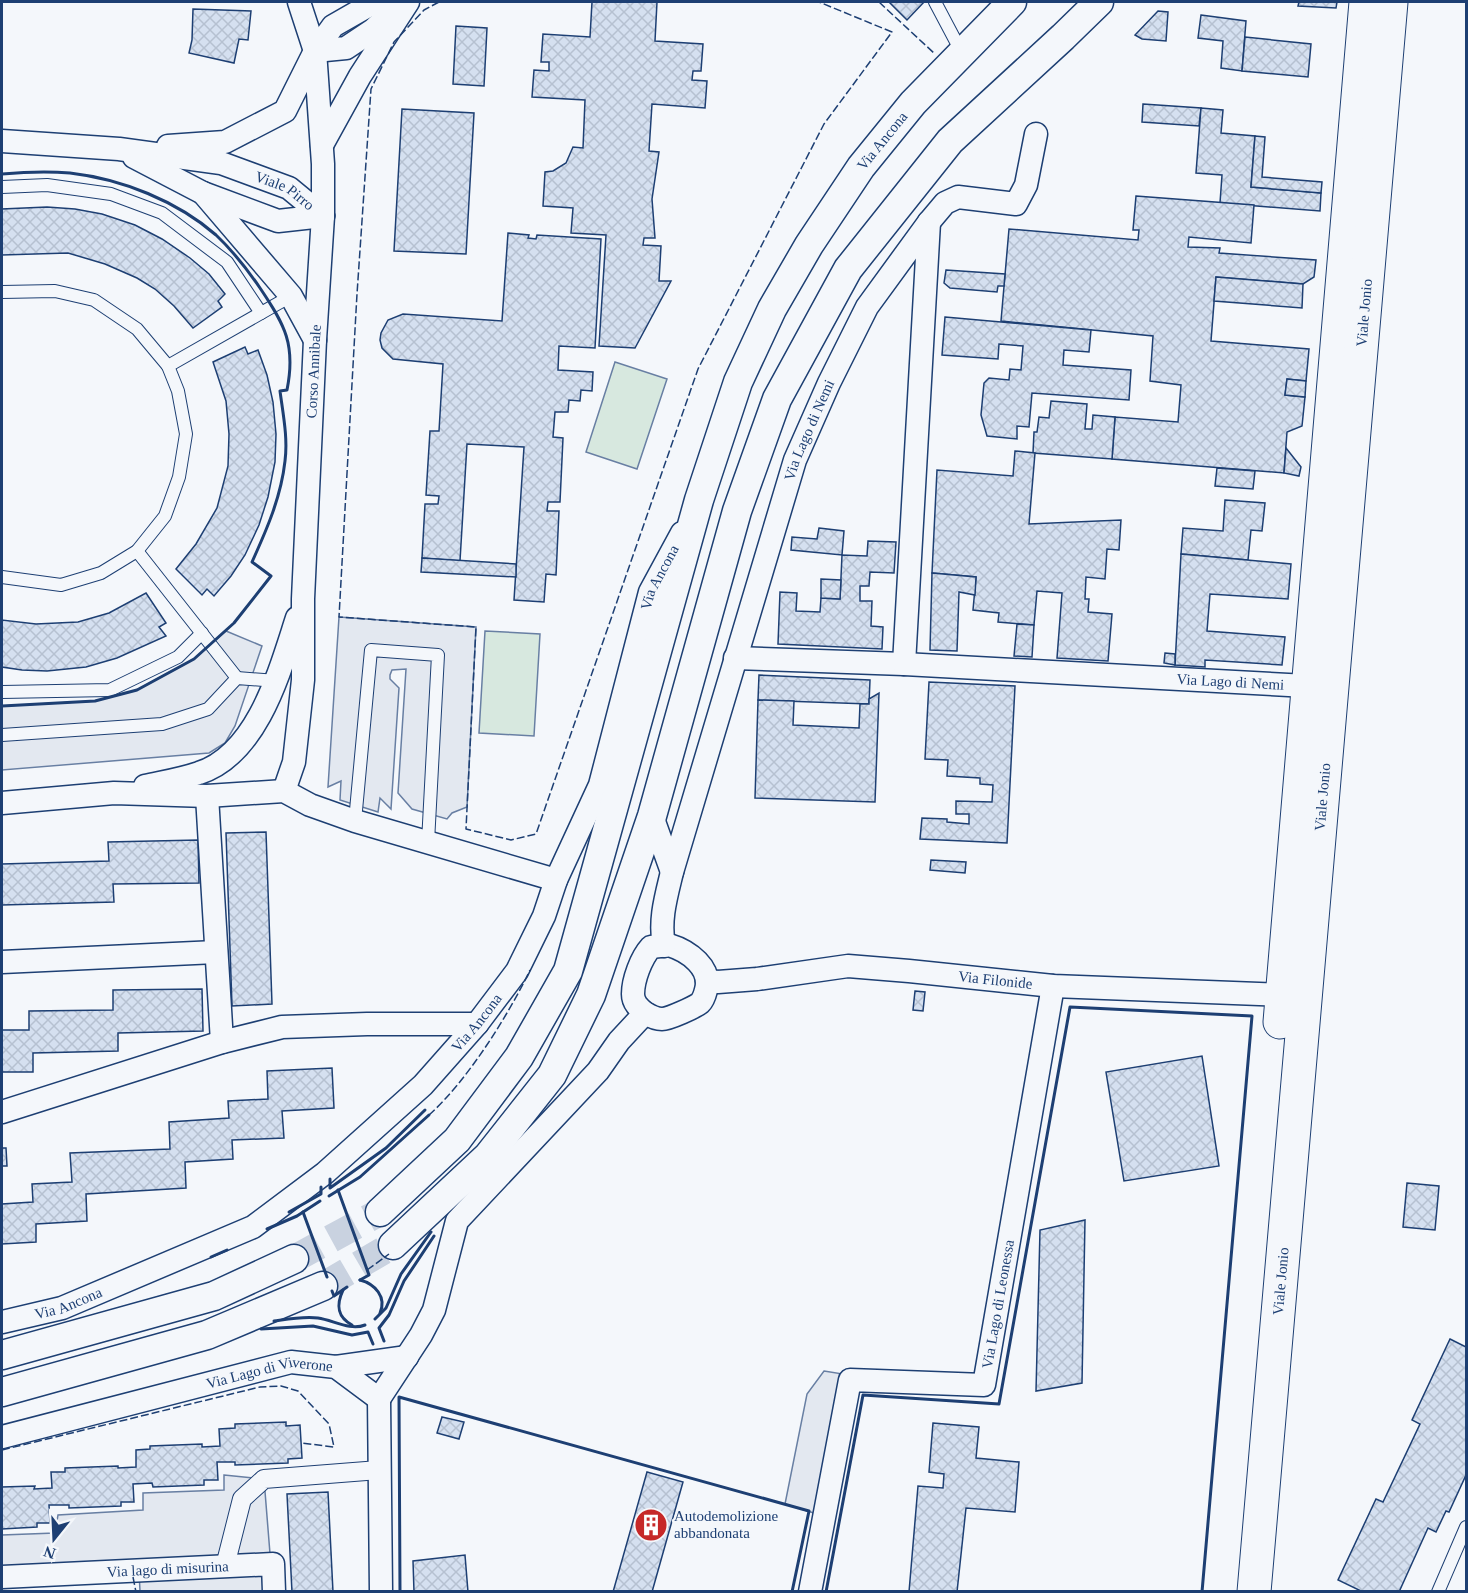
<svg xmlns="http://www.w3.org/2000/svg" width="1468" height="1593" font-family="Georgia,serif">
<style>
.grass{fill:#d7e8df;stroke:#687fa3;stroke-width:1.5}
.parking{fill:#e3e8f0;stroke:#687fa3;stroke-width:1.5}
.building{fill:url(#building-cross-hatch);stroke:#1d3f73;stroke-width:1.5}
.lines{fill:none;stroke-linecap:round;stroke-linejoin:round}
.tertiary-tunnel{stroke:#c9d2e0;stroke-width:28;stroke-dasharray:28 14;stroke-linecap:butt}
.service-casing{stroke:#1d3f73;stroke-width:14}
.pedestrian-casing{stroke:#1d3f73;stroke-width:20}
.minor-casing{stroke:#1d3f73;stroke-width:25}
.tertiary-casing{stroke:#1d3f73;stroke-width:31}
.secondary-casing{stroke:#1d3f73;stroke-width:35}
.service{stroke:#f4f7fb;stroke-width:12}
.pedestrian{stroke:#f4f7fb;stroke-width:18}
.minor{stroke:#f4f7fb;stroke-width:22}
.tertiary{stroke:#f4f7fb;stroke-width:28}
.secondary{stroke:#f4f7fb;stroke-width:33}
.fence{stroke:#1d3f73;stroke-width:1.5;stroke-dasharray:8 3;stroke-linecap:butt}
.wall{stroke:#1d3f73;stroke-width:3}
.labels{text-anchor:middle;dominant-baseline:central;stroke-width:4.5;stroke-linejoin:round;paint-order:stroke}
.street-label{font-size:15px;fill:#1d3f73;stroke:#f4f7fb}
.poi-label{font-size:15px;fill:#1d3f73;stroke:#f4f7fb;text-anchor:start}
</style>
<defs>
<pattern id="building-cross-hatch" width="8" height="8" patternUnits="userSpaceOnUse" patternTransform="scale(1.5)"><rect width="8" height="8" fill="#d5e0f0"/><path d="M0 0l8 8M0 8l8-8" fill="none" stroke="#b6c1d1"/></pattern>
</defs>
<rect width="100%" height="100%" fill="#f4f7fb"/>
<g class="grass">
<polygon points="615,362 667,379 637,469 586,452"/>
<polygon points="485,631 540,634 534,736 479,733"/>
</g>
<g class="parking">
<polygon points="339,617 476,627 467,807 452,813 447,819 412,809 398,793 406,669 392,670 390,675 390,679 399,688 391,809 380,798 378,812 340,800 341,781 328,787"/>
<polygon points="226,631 262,646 235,726 225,743 209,753 2,770 2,706 95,701 137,690 194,659"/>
<polygon points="824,1371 843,1374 817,1514 785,1504 807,1394"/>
<polygon points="224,1475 264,1479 273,1591 140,1591 139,1571 2,1578 2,1535 55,1533 58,1515 143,1510 143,1493 224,1490"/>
</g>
<g class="building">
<polygon points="592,2 657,2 655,41 703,44 701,71 693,71 692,80 707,81 705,108 652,104 649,151 659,152 652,199 655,238 644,238 643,245 661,246 659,281 671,281 635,348 599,346 606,235 571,233 573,208 543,206 545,172 553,171 566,163 573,147 583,148 585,100 532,97 534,70 549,71 549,62 541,62 543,34 590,37"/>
<polygon points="889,2 924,2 907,20"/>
<polygon points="1299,2 1337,2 1336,8 1298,6"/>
<polygon points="193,9 251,11 248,40 239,39 234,63 189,53 192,40"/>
<polygon points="1158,11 1168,12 1166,41 1142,39 1135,35"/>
<polygon points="1201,15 1246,21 1242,71 1221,68 1223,41 1198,38"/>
<polygon points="456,26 487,28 484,86 453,84"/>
<polygon points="1245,37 1311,44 1308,77 1242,71"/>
<polygon points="1143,104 1201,108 1199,126 1142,122"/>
<polygon points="1201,108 1223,110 1221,133 1255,136 1251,187 1321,193 1320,211 1220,203 1222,175 1196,173"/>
<polygon points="402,109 474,113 466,254 394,251"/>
<polygon points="1255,136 1265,137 1262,177 1322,182 1321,193 1251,187"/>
<polygon points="1136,196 1254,205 1251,243 1189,237 1188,247 1220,248 1219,253 1316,260 1314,277 1303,284 1216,277 1211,341 1309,349 1306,381 1287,379 1285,395 1305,397 1302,426 1287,432 1284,473 1112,459 1115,417 1178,422 1181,385 1150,381 1153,336 1001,321 1009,229 1138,240 1139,230 1133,230"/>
<polygon points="47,207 75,209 102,214 135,225 162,239 190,258 209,274 225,294 218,301 222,307 193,328 174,306 155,289 137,278 105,264 68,253 2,255 2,209"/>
<polygon points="508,233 529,235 528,238 536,239 537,235 601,239 595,348 559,346 558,370 593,372 592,391 581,390 580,401 569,400 568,412 555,412 553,437 563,438 560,502 548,502 547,511 559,511 556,575 546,574 544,602 514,600 524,447 467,444 460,561 422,558 425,504 438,504 439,496 426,495 430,431 439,431 443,364 393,359 382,348 380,340 381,333 388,320 403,314 502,321"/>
<polygon points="946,270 1005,274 1004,286 998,286 997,292 950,288 944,283"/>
<polygon points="1216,277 1303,284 1302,308 1214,301"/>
<polygon points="945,317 1091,330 1089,352 1064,350 1063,365 1131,370 1129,400 1032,393 1029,427 1017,426 1017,439 987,436 981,415 984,383 989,378 1009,380 1010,369 1021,370 1023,346 999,344 998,359 942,355"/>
<polygon points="245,347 248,354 258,350 267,375 273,402 276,434 275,462 268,497 259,525 245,555 231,576 214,596 207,589 202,595 176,569 196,544 217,508 228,466 229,434 226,401 213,362"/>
<polygon points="1287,379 1306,381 1305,397 1285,395"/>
<polygon points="1051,401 1087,404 1085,429 1092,429 1093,415 1115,417 1112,459 1033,453 1034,432 1037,432 1039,417 1049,418"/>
<polygon points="1286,448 1301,467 1299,476 1284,473"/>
<polygon points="1015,451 1035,453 1029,524 1121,520 1119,550 1107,549 1105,579 1086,577 1085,599 1089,599 1088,612 1112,614 1108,661 1057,658 1062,593 1037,591 1034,625 998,622 999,613 973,610 976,577 932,573 937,470 1013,476"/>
<polygon points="1217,468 1255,471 1253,489 1215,486"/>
<polygon points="1225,500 1265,503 1262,531 1251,530 1248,560 1181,554 1183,528 1223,531"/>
<polygon points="819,528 844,531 842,555 791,550 792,537 817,539"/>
<polygon points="868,541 896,542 894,573 870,572 869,586 860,586 860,601 872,601 871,626 883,627 882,649 778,644 780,592 797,593 796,611 820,612 821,598 840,599 842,555 867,556"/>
<polygon points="1181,554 1291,564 1288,599 1210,594 1207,631 1285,637 1282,665 1205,660 1205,667 1175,665"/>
<polygon points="422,558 516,564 516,577 421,572"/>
<polygon points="932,573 976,577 975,595 959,592 957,651 930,650"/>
<polygon points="821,579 841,580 840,599 821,598"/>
<polygon points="146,593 166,623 159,627 166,636 117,658 86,667 47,671 22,670 2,667 2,620 36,624 78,622 109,613"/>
<polygon points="1017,624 1034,625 1032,657 1014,656"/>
<polygon points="1165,653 1175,654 1175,665 1164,663"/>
<polygon points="759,675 870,680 869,704 758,700"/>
<polygon points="929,682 1015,686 1007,843 920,839 922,818 947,819 947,822 969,824 969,814 956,814 956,801 992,802 993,785 980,784 980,778 947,776 948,760 925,759"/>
<polygon points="879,693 875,802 755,798 758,700 794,701 793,725 859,728 860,704 869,704 869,699"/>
<polygon points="266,832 272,1004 232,1006 226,833"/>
<polygon points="198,840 199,883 113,884 114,902 2,905 2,864 109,861 108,842"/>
<polygon points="931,860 966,862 965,873 930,870"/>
<polygon points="202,989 203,1031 118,1033 118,1051 33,1053 33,1072 2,1072 2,1030 29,1030 29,1011 113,1010 113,990"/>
<polygon points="915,991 925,992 923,1011 913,1010"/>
<polygon points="1202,1056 1219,1166 1124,1181 1106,1072"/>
<polygon points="332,1068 334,1108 282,1111 284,1138 232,1140 233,1159 185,1162 186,1188 86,1194 87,1221 36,1224 36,1242 2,1244 2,1204 33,1202 32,1184 72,1182 70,1153 170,1149 169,1122 229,1118 228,1101 268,1099 267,1071"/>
<polygon points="2,1148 6,1148 7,1166 2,1166"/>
<polygon points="1407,1183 1439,1186 1435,1230 1403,1227"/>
<polygon points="1085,1220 1082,1383 1036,1391 1040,1230"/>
<polygon points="1450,1339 1466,1347 1466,1475 1449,1512 1446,1511 1436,1532 1428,1528 1399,1592 1363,1592 1338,1580 1376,1499 1383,1502 1420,1424 1412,1420"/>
<polygon points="442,1417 464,1422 459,1439 437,1433"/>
<polygon points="286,1422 286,1426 300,1425 302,1458 288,1459 288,1463 235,1465 235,1462 217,1462 218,1480 204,1480 204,1485 153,1487 152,1483 133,1484 134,1502 121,1502 121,1506 69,1508 69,1505 49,1505 50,1523 37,1523 37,1527 2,1529 2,1487 35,1486 34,1489 52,1488 51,1472 65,1472 65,1468 118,1466 118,1468 136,1467 136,1450 150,1449 150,1446 202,1444 202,1447 220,1446 219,1429 235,1428 235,1424"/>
<polygon points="933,1423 979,1427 976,1458 1019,1462 1015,1512 966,1508 957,1592 909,1592 918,1486 943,1488 944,1474 929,1472"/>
<polygon points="647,1472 683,1482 652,1592 613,1592"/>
<polygon points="328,1492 333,1592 292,1592 287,1494"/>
<polygon points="465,1555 468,1592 414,1592 413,1561"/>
</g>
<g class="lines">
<g class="tertiary-tunnel">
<polyline points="294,1259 380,1212"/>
<polyline points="323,1286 393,1245"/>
</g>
<defs>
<g id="service">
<polyline points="935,2 962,53"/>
<polyline points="2,187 47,185 111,194 162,213 227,262 261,313"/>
<polyline points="2,292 55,291 94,300 137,329 168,366 178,391 186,434 179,477 165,516 137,551 101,573 61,585 2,577"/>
<polyline points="168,366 291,296"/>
<polyline points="137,551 237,678"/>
<polyline points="2,692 110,690 178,657 202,633"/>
<polyline points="2,735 162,724 208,709 237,678 277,681"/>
<polyline points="355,821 371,650 438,655 428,842"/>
<polyline points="1438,1592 1466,1527"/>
</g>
<polyline id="pedestrian" points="225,1566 242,1499 264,1479 379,1470"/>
<g id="minor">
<polyline points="315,51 346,48 373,30 391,13"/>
<path id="s1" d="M 2,141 L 119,149 L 221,163 L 289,188 L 323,216"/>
<polyline points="322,145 360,76 408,2"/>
<polyline points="168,146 225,142 285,111 315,51 333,26 368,6 381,2"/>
<polyline points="134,157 203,193 291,296 315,340"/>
<polyline points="203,193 278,221 323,216"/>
<path id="s2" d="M 735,658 L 904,664 L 1307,686"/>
<polyline points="904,664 929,222"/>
<path d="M 145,786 C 163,782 182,779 199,773 C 258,754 280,670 297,618"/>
<path id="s3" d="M 284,791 L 294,762 L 303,680 L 303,599 L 315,340 L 323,216 L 323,164 L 315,51 L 299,2"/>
<polyline points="207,796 222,1042"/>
<polyline points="2,803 114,793 207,796 284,791 310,805 355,821 556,880"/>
<polyline points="652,816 672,872"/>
<path d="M 669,945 C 689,951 712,968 706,990 C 705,994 703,1000 700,1003 C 695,1007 669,1019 662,1019 C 656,1019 650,1016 645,1013 C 639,1008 633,1003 633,994 C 633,980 641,958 651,947 Z"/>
<path id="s4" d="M 664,946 C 659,920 666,897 672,872 L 795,460 L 829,383 L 867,307 L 929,222 L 945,203 L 958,197 L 1016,204 L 1026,185 L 1036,134"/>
<polyline points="2,962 216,952"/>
<path id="s5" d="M 707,981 L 718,982 L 757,979 L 848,966 L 909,971 L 1053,986 L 1282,995"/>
<polyline points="2,1112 222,1042 282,1027 367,1024 477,1024"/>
<path id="s6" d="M 2,1322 L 62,1308 L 253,1227 L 325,1173 L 423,1085 L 477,1024 L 517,971 L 544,916 L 556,880 L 600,785 L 650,592 L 682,533"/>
<polyline points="336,1367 407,1357"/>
<polyline points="379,1399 421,1335 434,1310 457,1221 598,1071 619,1041 645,1013"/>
<polyline points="379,1399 381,1592"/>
<path id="s7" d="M 2,1437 L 291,1362 L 336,1367 L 379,1399"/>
<path id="s8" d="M 2,1577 L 273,1564 L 274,1592"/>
<path id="s9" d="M 810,1592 L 850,1380 L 984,1385 L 1053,986"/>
</g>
<g id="tertiary">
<path id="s10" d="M 380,1212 L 457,1140 L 519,1057 L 568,971 L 699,500 L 738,382 L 772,309 L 809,245 L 861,167 L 913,103 L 1012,2"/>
<polyline points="393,1245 488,1156 552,1075 591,995 652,816 737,511 777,399 848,269 950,141 1063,37 1099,2"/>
<polyline points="2,1355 214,1296 294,1259"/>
<polyline points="2,1392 207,1335 323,1286"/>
</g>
<g id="secondary">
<polyline points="1280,1022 1366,2"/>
<path id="s11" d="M 1254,1592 L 1391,2"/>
</g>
</defs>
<use href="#service" class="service-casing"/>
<use href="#pedestrian" class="pedestrian-casing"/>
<use href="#minor" class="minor-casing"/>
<use href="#tertiary" class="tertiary-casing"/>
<use href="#secondary" class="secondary-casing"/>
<use href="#service" class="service"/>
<use href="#pedestrian" class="pedestrian"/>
<use href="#minor" class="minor"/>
<use href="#tertiary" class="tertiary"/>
<use href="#secondary" class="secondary"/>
<g class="fence">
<polyline points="439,2 424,10 394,42 371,89 357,294 339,617 476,627 466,829 511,840 536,834 698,369 824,124 892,32 819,2"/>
<polyline points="879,2 935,54"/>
<path d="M 429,1115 C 467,1081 508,1016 530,970"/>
<polyline points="367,1270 389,1254"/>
<polyline points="2,1450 260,1387 281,1386 298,1391 329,1424 334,1447 301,1443"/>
<polyline points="133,1577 136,1592"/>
</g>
<g class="wall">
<path d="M 2,174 C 24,172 47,171 70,173 C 122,179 177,201 216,235 C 233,251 247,269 260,288 C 285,325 296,345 287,390 L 280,391 C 283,414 288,438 285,461 C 281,497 267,529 252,562 L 271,576 L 234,623 L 194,659 L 137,690 L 95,701 L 2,706"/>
<polyline points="330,1179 330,1188 386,1148 425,1110"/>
<polyline points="338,1190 369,1275 360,1280"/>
<polyline points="329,1196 360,1177 429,1115"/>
<polyline points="289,1212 321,1194 321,1187"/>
<polyline points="303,1212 327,1277"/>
<polyline points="267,1229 297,1216 320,1201"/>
<polyline points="211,1257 227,1250"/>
<path d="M 360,1280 C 375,1284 387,1297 380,1313"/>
<path d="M 343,1290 C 336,1305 337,1317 352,1325"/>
<polyline points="332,1291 334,1296 347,1287"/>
<polyline points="375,1319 386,1308 401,1274 431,1232"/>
<path d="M 274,1321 C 288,1319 304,1316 318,1318 C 333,1320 350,1331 365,1325"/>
<polyline points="261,1329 313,1326 352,1335 368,1332 373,1344"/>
<polyline points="384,1341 379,1328 389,1315 404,1281 434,1236"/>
<polyline points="400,1592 399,1397 809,1511 792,1592"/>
<polyline points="826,1592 863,1395 999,1404 1070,1007 1252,1016 1202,1592"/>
</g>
</g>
<defs>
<symbol id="building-disc" viewBox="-11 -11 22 22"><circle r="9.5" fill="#c62828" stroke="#f4f7fb"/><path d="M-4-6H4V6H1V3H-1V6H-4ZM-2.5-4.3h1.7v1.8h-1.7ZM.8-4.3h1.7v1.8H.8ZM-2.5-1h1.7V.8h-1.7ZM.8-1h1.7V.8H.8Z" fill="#fff"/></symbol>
</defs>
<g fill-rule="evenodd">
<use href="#building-disc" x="632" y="1506" width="38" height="38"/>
</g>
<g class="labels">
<g class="street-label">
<text stroke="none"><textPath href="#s10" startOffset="1203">Via Ancona</textPath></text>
<text stroke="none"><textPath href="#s1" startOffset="290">Viale Pirro</textPath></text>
<text stroke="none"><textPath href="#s11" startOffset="1284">Viale Jonio</textPath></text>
<text stroke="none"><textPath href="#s3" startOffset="422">Corso Annibale</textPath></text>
<text stroke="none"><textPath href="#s4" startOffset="538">Via Lago di Nemi</textPath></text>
<text stroke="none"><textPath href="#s6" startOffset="1059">Via Ancona</textPath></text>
<text stroke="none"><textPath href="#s2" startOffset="496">Via Lago di Nemi</textPath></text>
<text stroke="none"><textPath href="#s11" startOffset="798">Viale Jonio</textPath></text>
<text stroke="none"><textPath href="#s5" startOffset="290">Via Filonide</textPath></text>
<text stroke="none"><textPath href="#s6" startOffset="573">Via Ancona</textPath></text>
<text stroke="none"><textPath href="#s11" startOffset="312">Viale Jonio</textPath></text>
<text stroke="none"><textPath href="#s6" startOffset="69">Via Ancona</textPath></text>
<text stroke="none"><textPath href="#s9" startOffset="432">Via Lago di Leonessa</textPath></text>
<text stroke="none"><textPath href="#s7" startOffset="276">Via Lago di Viverone</textPath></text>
<text stroke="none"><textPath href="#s8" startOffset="166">Via lago di misurina</textPath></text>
</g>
<g class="poi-label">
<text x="674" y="1516">Autodemolizione<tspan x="674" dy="17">abbandonata</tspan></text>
</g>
</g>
<rect width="1468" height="1593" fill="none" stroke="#1d3f73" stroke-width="6"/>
<g transform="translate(54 1539) rotate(198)" stroke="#f4f7fb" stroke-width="4.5" paint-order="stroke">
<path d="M0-4.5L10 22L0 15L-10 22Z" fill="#1d3f73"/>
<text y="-9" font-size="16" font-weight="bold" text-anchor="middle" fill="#1d3f73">N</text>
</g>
</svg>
